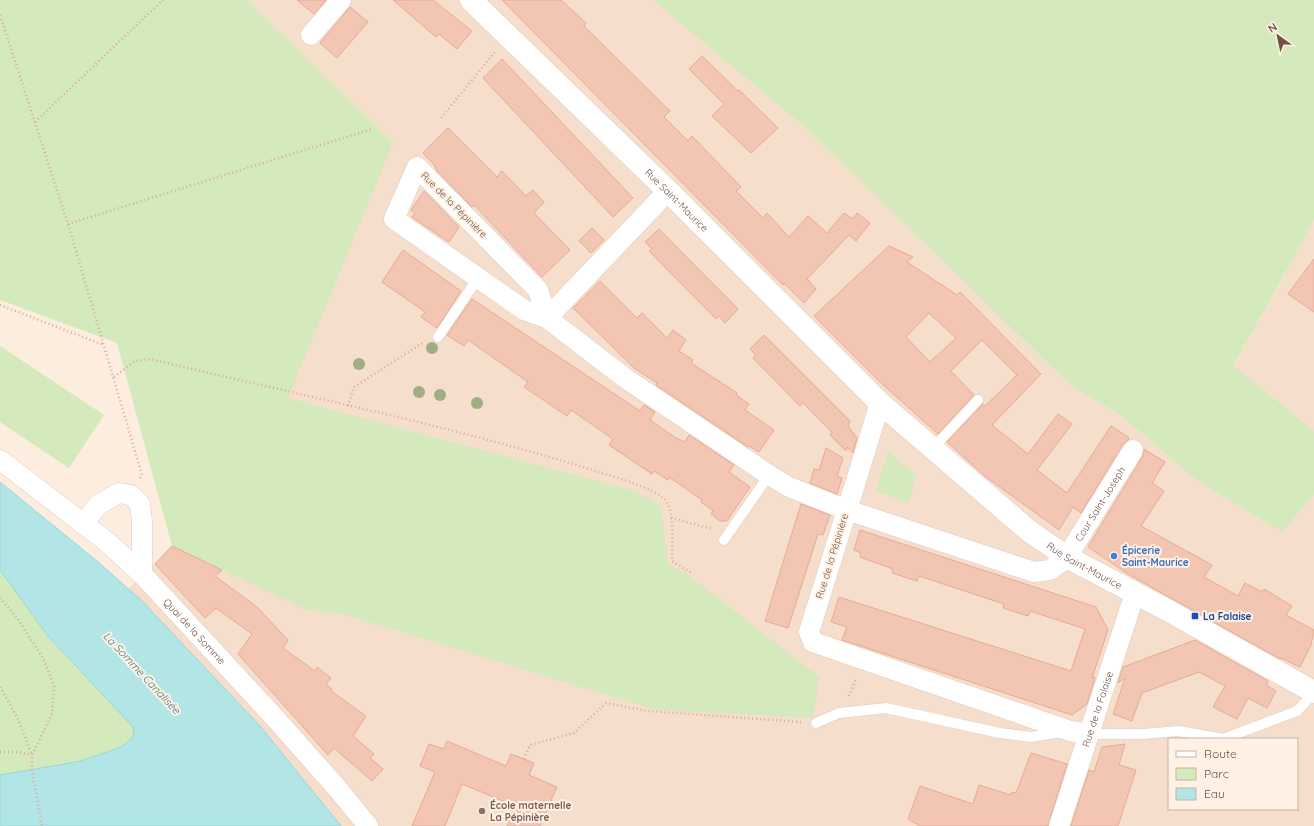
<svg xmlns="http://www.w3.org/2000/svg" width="1314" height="826" font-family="Quicksand,sans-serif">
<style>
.residential{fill:#f5decc;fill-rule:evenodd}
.green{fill:#d4eabc}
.water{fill:#b2e5e6;stroke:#98d6d9}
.building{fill:#f3c6b4;stroke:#e6aa94;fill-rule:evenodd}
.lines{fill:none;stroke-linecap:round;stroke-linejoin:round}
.lane-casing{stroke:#e3cabd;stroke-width:11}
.street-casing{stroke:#e3cabd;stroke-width:21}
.secondary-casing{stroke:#e8caba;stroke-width:23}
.path{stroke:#d7a998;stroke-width:2.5;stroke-dasharray:1 3;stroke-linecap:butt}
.lane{stroke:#fff;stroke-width:10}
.street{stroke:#fff;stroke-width:20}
.secondary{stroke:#fff;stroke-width:22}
.tree{fill:#a1ad85}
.shop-dot{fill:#3f7fe0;stroke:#fff2e5;stroke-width:1.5}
.transit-dot{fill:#1a4fb4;stroke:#fff2e5;stroke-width:1.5}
.education-dot{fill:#8d6e63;stroke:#fff2e5;stroke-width:1.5}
.labels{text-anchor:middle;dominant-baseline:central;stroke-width:4;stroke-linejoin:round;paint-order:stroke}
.street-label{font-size:10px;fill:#735046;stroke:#fff2e5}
.shop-label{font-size:10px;font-weight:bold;fill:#366cbe;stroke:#fff2e5;text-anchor:start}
.transit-label{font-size:10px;font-weight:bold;fill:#164399;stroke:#fff2e5;text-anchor:start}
.education-label{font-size:10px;font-weight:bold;fill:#785e54;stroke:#fff2e5;text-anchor:start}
.water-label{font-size:11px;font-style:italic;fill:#3a777a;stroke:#fff2e5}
</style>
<rect width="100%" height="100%" fill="#fdedde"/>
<g class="residential">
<path d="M 247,0 L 654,0 L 807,129 L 1072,387 L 1119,414 L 1197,481 L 1282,532 L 1314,495 L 1314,826 L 302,826 L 129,588 L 172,546 L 393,143 ZM 1169,739 L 1297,739 L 1297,809 L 1169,809 Z"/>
<polygon points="1314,220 1314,431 1234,367"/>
</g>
<g class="green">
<polygon points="0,0 247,0 393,143 288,398 635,491 661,506 668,564 691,577 819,677 813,718 656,710 346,615 307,610 172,546 117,343 0,300"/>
<polygon points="653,0 1314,0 1314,220 1234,366 1314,431 1314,495 1282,532 1197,481 1119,414 1072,387 807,129"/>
<polygon points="0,346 104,415 69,468 0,422"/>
<polygon points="888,451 916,476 908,503 876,491"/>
<polygon points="0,570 47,635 133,727 134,734 132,738 121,747 82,761 0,775"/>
</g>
<polygon class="water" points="0,482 97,561 142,601 260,726 341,826 0,826 0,775 81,761 121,747 132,738 134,734 133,727 47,635 0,570"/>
<g class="building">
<polygon points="297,0 326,0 314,14"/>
<polygon points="393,0 433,0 472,31 457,49 439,34 436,37"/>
<polygon points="502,0 561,0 586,23 584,26 670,111 664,117 688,141 692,136 741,187 736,191 763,218 767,213 789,237 808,216 827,233 844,213 853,219 857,213 870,223 856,241 849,235 807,279 816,289 804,303 784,283 783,285"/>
<polygon points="350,7 368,22 337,58 320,43"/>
<polygon points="702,56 738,91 739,90 778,128 751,153 712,116 724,104 689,69"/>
<polygon points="502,59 633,198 613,217 483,78"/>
<polygon points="448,128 497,177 502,171 526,196 533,190 544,202 534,213 570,250 542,277 474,205 472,207 437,171 435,166 423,153"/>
<polygon points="424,191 459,227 449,242 412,217 415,213 411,210"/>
<polygon points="592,228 604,240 591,253 579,241"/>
<polygon points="659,229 738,309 725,323 719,316 716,319 649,251 652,249 645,242"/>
<path d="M 889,246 L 913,257 L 907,262 L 957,295 L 960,292 L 1041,374 L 992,425 L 1028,454 L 1058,414 L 1072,424 L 1037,470 L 1067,493 L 1111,426 L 1128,437 L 1129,439 L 1123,444 L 1081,513 L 1073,507 L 1059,530 L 986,477 L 947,442 L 983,404 L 985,406 L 1017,375 L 982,340 L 951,371 L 974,395 L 938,434 L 880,382 L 814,316 ZM 929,313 L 956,338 L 930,362 L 906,337 Z"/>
<polygon points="403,250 461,291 437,328 421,317 425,312 382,282"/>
<polygon points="1314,259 1314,312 1288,294"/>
<polygon points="600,281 637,318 642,313 667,338 673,330 686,340 679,351 693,360 691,362 694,365 737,393 736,395 749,404 745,410 774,430 759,452 749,446 748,447 656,385 657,383 634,368 573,308"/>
<polygon points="472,299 640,411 644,405 655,412 650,420 676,438 685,442 689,435 734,465 729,472 750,487 727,521 720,521 711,514 713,511 701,502 702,500 669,477 668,480 654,471 652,474 609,445 613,439 571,410 567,416 524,387 528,382 468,340 464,346 447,335"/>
<polygon points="764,335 850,421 848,426 857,438 853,453 847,447 846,451 830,435 832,432 803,403 800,406 753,358 756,355 750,349"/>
<polygon points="826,448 843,458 837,476 842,478 837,494 810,483 814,469 819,470"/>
<polygon points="1144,449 1165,462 1152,483 1164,491 1141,526 1212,565 1204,577 1238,596 1245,583 1262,592 1264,589 1292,606 1286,615 1314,630 1311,645 1300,667 1281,658 1280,659 1128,574 1088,547 1143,456"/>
<polygon points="801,504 830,515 823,535 818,534 788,628 765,621"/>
<polygon points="860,530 1096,607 1108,630 1092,678 1095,677 1087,704 1072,715 842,640 847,627 831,622 839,597 1071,671 1085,629 1030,611 1028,616 1003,608 1004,604 919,576 917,581 892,573 893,569 860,557 861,553 854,550"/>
<polygon points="172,546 222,570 215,576 257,607 288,640 283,648 315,671 317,667 331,678 326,684 332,689 331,691 366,716 353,736 374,754 370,758 383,769 372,781 334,748 328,755 238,654 252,634 216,608 205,618 155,564"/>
<polygon points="1195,640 1268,681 1266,685 1276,691 1267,708 1248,698 1237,719 1213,707 1225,686 1199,672 1142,693 1132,721 1113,714 1125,678 1118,683 1123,667"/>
<polygon points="447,741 506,766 511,754 534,763 529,775 557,787 540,826 507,826 515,806 462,784 445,826 412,826 435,772 420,766 429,744 444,749"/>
<polygon points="1125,744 1119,765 1136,770 1118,826 1071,826 1089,770 1094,772 1102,747"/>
<polygon points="1031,753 1067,764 1048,826 920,826 908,819 920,786 973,804 979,785 1011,795 1012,792 1016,793"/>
</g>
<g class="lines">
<defs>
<g id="lane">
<polyline points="438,337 478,278"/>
<polyline points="932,449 978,400"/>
<polyline points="724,540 769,475"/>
<polyline points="816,723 839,713 886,708 1000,733 1031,737 1062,732"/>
<polyline points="1089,734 1142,734 1179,731 1223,739 1297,711 1314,693"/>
</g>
<g id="street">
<polyline points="311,35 341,0"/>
<polyline points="668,191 547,318 538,290 417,167 394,219 524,310 547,318 625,378 769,475 789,487 847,510 809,632 813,642 1070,731 1089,734"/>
<path id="s1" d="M 880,403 L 847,510 L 1034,572 L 1050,570 L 1067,557 L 1133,450"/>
<path id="s2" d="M 0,460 L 107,542 L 142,574 L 275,718 L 337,788 L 368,826"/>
<polyline points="83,524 98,505 119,493 131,495 140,504 142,521 142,574"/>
<path id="s3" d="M 1059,826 L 1135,593"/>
</g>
<g id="secondary">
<path id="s4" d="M 471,0 L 668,191 L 880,403 L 1029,531 L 1067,557 L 1169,611 L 1314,692"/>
</g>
</defs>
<use href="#lane" class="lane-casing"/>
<use href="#street" class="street-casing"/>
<use href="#secondary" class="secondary-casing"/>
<g class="path">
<polyline points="0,15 68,224 142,475 140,478"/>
<polyline points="441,118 495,52"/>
<polyline points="35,122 163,0"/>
<polyline points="68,224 372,129"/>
<polyline points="0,305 104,345"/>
<path d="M 114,377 L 135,361 L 150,359 C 295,394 443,424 586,468 C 603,474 656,487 666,501 C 675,513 672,546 672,561 L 693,574"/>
<polyline points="348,406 354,387 424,342"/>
<polyline points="671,518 713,529"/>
<polyline points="0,598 18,619 43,658 54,686 52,714 32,755 32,770 42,826"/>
<polyline points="0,687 18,719 32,755"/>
<polyline points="849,696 856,679"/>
<polyline points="0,752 18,752 32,755"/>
<polyline points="524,759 530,745 574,733 606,703 648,711 801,722"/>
</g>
<use href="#lane" class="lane"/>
<use href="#street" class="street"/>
<use href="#secondary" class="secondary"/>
</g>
<g class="tree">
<circle cx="432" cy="348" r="6"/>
<circle cx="359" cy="364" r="6"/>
<circle cx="419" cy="392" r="6"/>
<circle cx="440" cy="395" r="6"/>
<circle cx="477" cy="403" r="6"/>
</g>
<circle class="shop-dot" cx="1114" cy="556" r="4"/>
<rect class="transit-dot" x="1191" y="612" width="8" height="8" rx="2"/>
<circle class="education-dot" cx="482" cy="811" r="4"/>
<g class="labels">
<g class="street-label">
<text stroke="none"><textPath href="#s4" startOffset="287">Rue Saint-Maurice</textPath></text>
<text transform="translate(454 205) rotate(45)">Rue de la Pépinière</text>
<text stroke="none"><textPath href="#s1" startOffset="409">Cour Saint-Joseph</textPath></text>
<text transform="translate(832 556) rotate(-73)">Rue de la Pépinière</text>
<text stroke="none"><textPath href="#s4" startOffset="836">Rue Saint-Maurice</textPath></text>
<text stroke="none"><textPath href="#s2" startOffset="260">Quai de la Somme</textPath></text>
<text stroke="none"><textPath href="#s3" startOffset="123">Rue de la Falaise</textPath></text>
</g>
<g class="shop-label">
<text x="1122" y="550">Épicerie<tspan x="1122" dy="12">Saint-Maurice</tspan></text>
</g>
<g class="transit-label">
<text x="1203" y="616">La Falaise</text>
</g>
<g class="education-label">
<text x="490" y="805">École maternelle<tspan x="490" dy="12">La Pépinière</tspan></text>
</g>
<g class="water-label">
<text transform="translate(142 673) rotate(47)">La Somme Canalisée</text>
</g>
</g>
<rect x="1168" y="738" width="130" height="72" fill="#fff2e5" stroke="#c7b1a5"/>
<rect x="1176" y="751" width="20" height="6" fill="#ffffff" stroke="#c7b1a5"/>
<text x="1204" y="758" font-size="12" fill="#735046">Route</text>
<rect x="1176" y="768" width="20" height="12" fill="#d4eabc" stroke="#c7b1a5"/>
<text x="1204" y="778" font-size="12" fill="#735046">Parc</text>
<rect x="1176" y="788" width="20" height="12" fill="#b2e5e6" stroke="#c7b1a5"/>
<text x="1204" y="798" font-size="12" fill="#735046">Eau</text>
<g transform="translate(1278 36) rotate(327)" stroke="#fff2e5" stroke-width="3" paint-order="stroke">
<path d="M0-3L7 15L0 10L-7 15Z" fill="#735046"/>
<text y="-6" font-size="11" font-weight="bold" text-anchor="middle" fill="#735046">N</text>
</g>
</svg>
